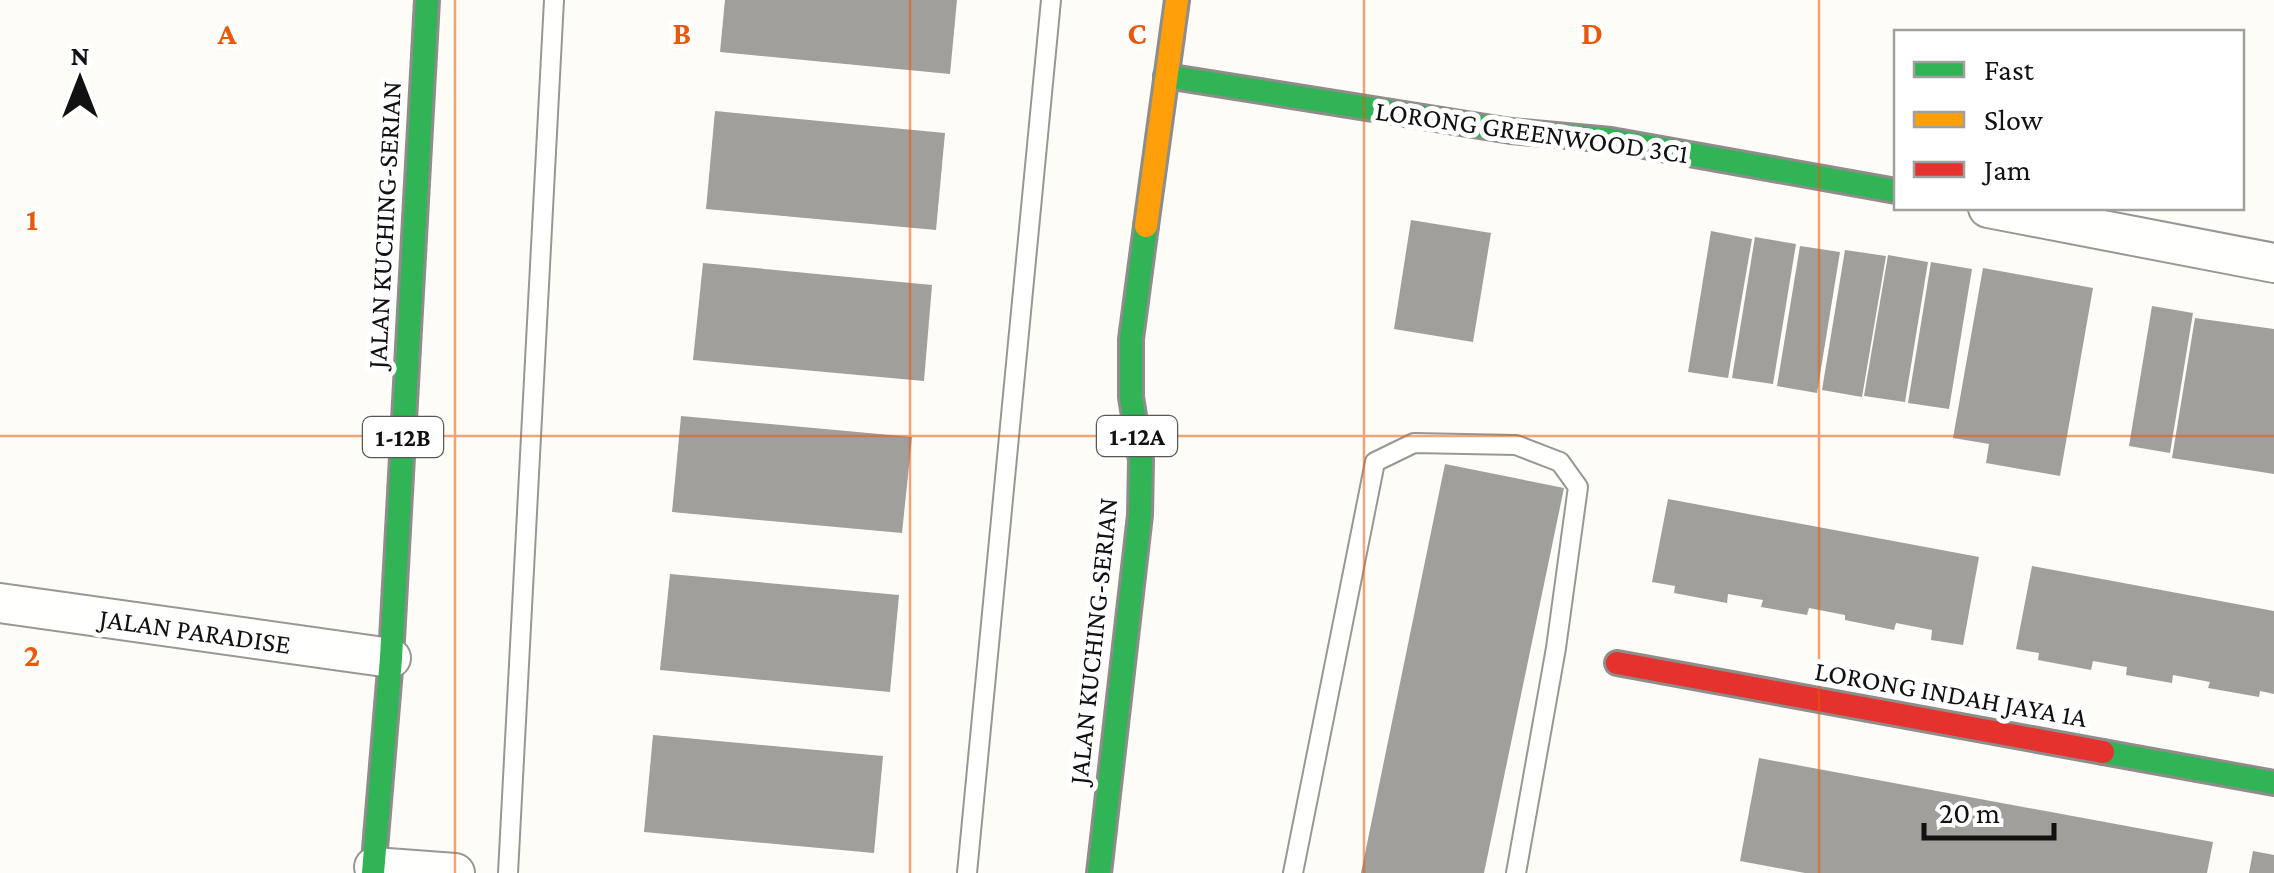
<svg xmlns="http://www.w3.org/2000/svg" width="2274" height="873" font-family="'Crimson Pro',serif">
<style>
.building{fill:#a19f9c}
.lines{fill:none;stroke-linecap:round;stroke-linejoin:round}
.lane-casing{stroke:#979795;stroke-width:22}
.street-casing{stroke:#979795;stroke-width:42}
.fast-casing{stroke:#8e8d8b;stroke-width:28}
.slow-casing{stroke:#8e8d8b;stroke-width:28}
.jam-casing{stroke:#8e8d8b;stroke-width:28}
.lane{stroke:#fffffe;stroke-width:18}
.street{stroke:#fffffe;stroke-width:38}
.fast{stroke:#30b455;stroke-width:22}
.slow{stroke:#ff9f0a;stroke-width:22}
.jam{stroke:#e5322d;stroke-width:22}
.grid{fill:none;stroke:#e8590c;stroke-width:2.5;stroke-opacity:0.55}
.labels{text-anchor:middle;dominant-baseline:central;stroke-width:10;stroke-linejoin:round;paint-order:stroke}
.shield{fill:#fff;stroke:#585858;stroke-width:2.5}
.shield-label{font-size:25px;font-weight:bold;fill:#111}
.street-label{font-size:28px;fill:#111;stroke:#fff}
.grid-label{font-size:32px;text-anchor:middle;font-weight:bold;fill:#e8590c;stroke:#fff;stroke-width:10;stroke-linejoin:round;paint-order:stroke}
</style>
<rect width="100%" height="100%" fill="#fdfcf7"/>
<g class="building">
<polygon points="725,0 957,0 950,74 720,52"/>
<polygon points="715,111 945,133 936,230 706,209"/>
<polygon points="1411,220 1491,233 1473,342 1394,329"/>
<polygon points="1711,231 1752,239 1728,378 1688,372"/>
<polygon points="1755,237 1796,244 1773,384 1732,378"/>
<polygon points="1800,246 1840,252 1817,393 1777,386"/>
<polygon points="1845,250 1886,256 1862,397 1822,390"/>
<polygon points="1888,255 1928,262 1905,402 1864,396"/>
<polygon points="1931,262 1972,269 1949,409 1908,403"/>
<polygon points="703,263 932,285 924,381 693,360"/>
<polygon points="1983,268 2093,288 2060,476 1986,463 1989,444 1953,438"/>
<polygon points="2152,306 2193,313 2170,453 2129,446"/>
<polygon points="2195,318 2274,329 2274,474 2172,458"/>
<polygon points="681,416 912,437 902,533 672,512"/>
<polygon points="1445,464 1564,488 1484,873 1361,873"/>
<polygon points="1668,499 1979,557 1963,645 1931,640 1932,630 1896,623 1894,630 1845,620 1845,615 1809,608 1807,615 1761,607 1763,600 1728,594 1727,603 1674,593 1675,586 1652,582"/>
<polygon points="2032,566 2274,611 2274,694 2260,691 2259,697 2208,688 2210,682 2173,675 2172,683 2126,675 2127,667 2093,661 2091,670 2038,660 2039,653 2016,649"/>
<polygon points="670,574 899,595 890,692 660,670"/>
<polygon points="653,735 883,756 874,853 644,832"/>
<polygon points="1759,758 2213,842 2207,873 1805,873 1740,861"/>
<polygon points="2253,851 2274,855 2274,873 2249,873"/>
</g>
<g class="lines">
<defs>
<g id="lane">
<polyline points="508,873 554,0"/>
<polyline points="967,873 1051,0"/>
<polyline points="1293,873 1375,462 1414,443 1516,445 1560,462 1578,487 1556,648 1516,873"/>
</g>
<g id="street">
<polyline points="1988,208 2274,263"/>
<polyline points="0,603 391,658"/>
<polyline points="374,867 455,873"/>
</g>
<g id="fast">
<polyline points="1166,76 1511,131 1611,140 1896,191"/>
<polyline points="2103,752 2274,783"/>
<polyline points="373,873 391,658 427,0"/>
<polyline points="1099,873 1140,515 1141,460 1131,397 1131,339 1146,226"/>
</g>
<polyline id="slow" points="1146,226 1177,0"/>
<polyline id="jam" points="1617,663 2103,752"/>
</defs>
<use href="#lane" class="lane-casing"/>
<use href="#street" class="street-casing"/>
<use href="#fast" class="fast-casing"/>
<use href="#slow" class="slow-casing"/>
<use href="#jam" class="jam-casing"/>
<use href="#lane" class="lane"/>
<use href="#street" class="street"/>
<use href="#fast" class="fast"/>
<use href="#slow" class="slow"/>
<use href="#jam" class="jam"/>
</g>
<path class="grid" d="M 455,0 L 455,873M 910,0 L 910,873M 1364,0 L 1364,873M 1819,0 L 1819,873M 0,436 L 2274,436"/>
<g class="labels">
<g class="shield">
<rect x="1097" y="416" width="80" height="40" rx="8"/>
<rect x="363" y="417" width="80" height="40" rx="8"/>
</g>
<g class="shield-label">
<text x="1137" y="436">1-12A</text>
<text x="403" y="437">1-12B</text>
</g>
<g class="street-label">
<text transform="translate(1532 132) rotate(8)">LORONG GREENWOOD 3C1</text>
<text transform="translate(384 225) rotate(-87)">JALAN KUCHING-SERIAN</text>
<text transform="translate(195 631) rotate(8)">JALAN PARADISE</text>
<text transform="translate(1093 641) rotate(-84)">JALAN KUCHING-SERIAN</text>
<text transform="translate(1951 694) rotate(10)">LORONG INDAH JAYA 1A</text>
</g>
</g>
<g class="grid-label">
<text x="227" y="44">A</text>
<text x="682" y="44">B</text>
<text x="1137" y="44">C</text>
<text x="1592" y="44">D</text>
<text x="32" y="230">1</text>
<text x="32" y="666">2</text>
</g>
<rect x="1894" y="30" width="350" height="180" fill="#ffffff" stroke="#a0a0a0" stroke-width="2.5"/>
<rect x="1914" y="62" width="50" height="15" fill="#30b455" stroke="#a0a0a0" stroke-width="2.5"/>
<text x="1984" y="80" font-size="30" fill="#111111">Fast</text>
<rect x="1914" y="112" width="50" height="15" fill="#ff9f0a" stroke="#a0a0a0" stroke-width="2.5"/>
<text x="1984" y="130" font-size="30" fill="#111111">Slow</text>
<rect x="1914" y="162" width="50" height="15" fill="#e5322d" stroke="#a0a0a0" stroke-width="2.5"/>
<text x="1984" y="180" font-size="30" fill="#111111">Jam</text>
<g transform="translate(80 80)" stroke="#ffffff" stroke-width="8" paint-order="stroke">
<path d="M0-8L18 38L0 25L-18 38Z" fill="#111111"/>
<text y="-15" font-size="28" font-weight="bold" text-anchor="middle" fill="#111111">N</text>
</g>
<path d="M1924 823v15h130v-15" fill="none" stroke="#111111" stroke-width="5"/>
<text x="1939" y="823" font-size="30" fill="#111111" stroke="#ffffff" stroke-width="8" paint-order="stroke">20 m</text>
</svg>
